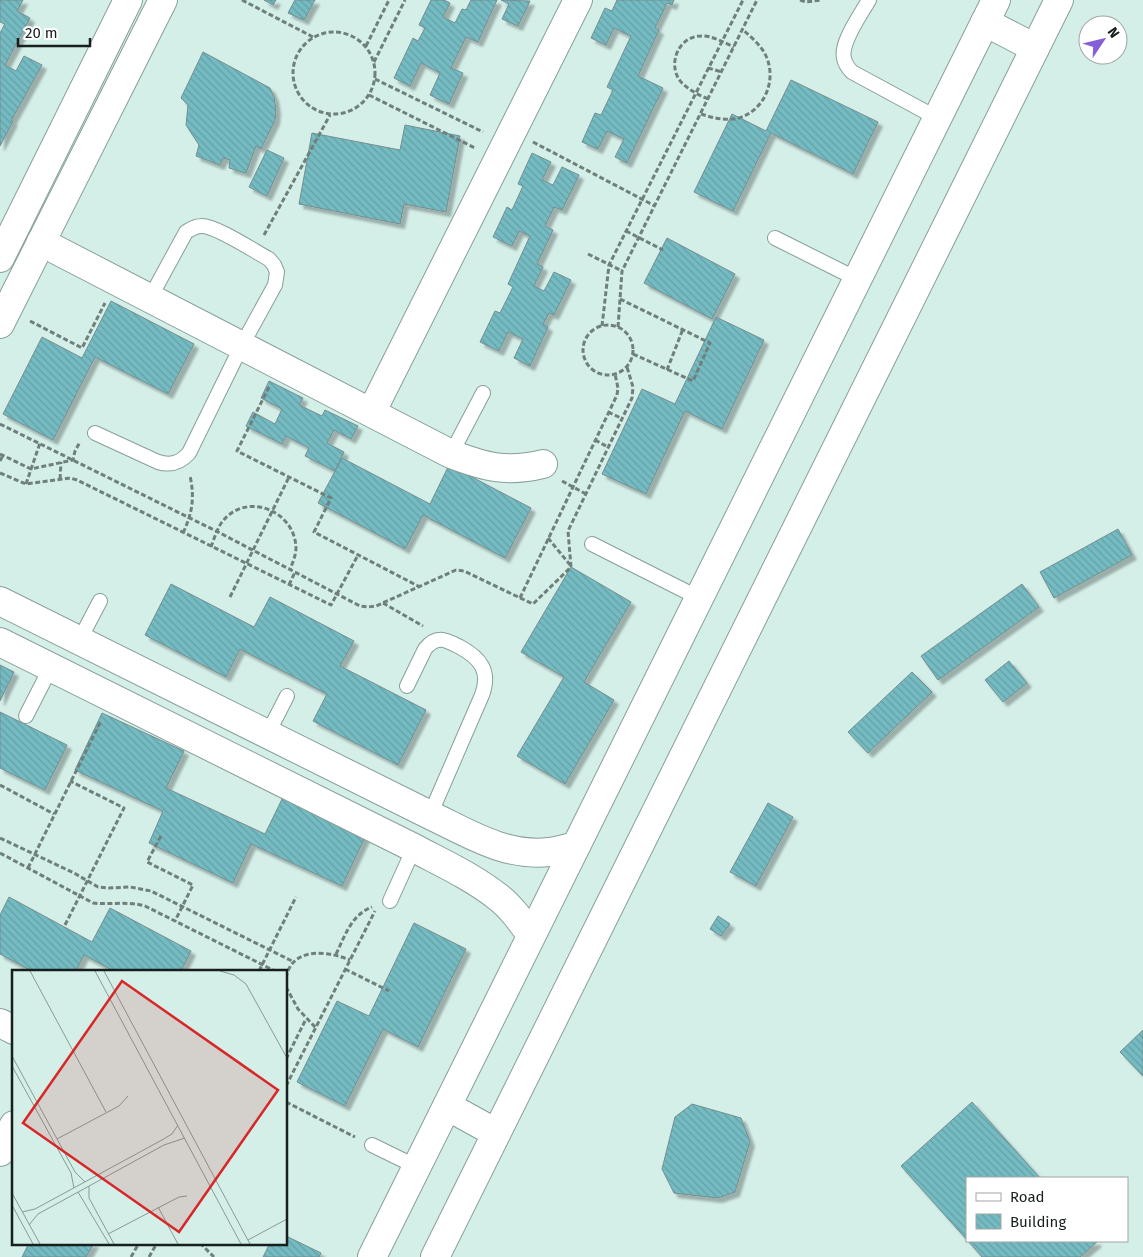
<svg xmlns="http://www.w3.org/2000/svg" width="1143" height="1257" font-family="'Fira Sans',sans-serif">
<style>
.building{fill:url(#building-back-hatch);stroke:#758d90;filter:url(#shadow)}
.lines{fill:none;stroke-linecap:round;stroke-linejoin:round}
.service-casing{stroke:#879f9a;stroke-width:16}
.minor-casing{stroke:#879f9a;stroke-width:30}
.path{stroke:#6f807c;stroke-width:3;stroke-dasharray:5 2.5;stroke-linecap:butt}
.service{stroke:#fff;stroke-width:14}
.minor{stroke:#fff;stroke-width:28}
.inset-road{fill:none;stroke:#889b97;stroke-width:1}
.view{fill:#d62828;fill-opacity:0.15;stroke:#d62828;stroke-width:2.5}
.inset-edge{fill:none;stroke:#161f1d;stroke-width:2.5}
</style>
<defs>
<pattern id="building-back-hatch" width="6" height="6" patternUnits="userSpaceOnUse" patternTransform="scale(1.25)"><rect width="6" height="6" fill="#74bbc2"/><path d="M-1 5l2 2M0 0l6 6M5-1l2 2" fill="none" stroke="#64a0a6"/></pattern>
<filter id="shadow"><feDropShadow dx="4.5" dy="4.5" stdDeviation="1" flood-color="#0004"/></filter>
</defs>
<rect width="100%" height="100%" fill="#d4eee8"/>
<g class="building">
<polygon points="0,0 23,0 17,11 30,18 5,65 16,71 24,56 42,65 11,121 13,121 0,146 0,33 5,24 0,22"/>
<polygon points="264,0 276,0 273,5"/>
<polygon points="295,0 315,0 304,20 288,13"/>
<polygon points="431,0 444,0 450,3 443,17 455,23 462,9 466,10 471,0 497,0 478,42 466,37 451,68 463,73 449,104 430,95 440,73 421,63 410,86 394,78 413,38 418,41 425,28 419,25"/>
<polygon points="501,0 530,1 518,26 502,19 509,4"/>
<polygon points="617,0 674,0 672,5 667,3 655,28 659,30 638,76 663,88 627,163 615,157 624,139 607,131 598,149 582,142 595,113 601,115 613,90 607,87 631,36 614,28 606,45 591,38 605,8 612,11"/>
<polygon points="203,52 270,88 274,97 276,110 275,120 261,149 256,146 246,173 229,168 230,160 223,158 220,165 196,156 199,145 186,125 188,105 181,98"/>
<polygon points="791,80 878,122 853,174 771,133 733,211 694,192 732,114 766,131"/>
<polygon points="405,125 460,136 446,212 404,204 400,224 299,204 312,133 400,150"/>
<polygon points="267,150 284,158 267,196 249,187"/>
<polygon points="532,153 551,162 542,180 553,185 562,167 579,175 562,210 554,207 545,226 553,230 537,264 543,267 534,286 544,291 554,272 571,280 554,315 549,313 543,324 548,327 530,366 514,358 523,339 508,332 499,351 480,342 495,311 500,313 513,287 508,284 530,236 519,231 512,246 493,237 507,207 512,210 523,186 518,184"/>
<polygon points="667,238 735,274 712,319 644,283"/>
<polygon points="111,301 194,344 168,394 95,357 53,440 3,414 42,337 82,358"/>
<polygon points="716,317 764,340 722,429 685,411 646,494 602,474 642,389 675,404"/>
<polygon points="269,381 303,398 299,405 322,416 325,410 358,426 351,439 334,430 327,443 344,452 335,471 305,456 309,448 286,436 282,444 246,426 253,412 275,424 282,409 261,398"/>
<polygon points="342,458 430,504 449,465 531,508 505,558 423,515 405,549 318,503"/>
<polygon points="1118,529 1132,555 1054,598 1040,572"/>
<polygon points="571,567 631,602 584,682 614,700 565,784 517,756 564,677 521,652"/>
<polygon points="171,584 254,627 270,597 354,641 340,666 426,710 398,765 313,721 327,694 240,649 226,677 145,635"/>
<polygon points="1022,584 1039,607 938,680 921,656"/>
<polygon points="1009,661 1027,683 1003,702 985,680"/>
<polygon points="0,665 14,672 0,701"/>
<polygon points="912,672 932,692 868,753 848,732"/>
<polygon points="0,712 67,745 45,790 0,768"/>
<polygon points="102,713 184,751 166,788 265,834 283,797 366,835 342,886 251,844 233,883 149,843 163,811 75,770"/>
<polygon points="768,803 793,817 756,886 730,872"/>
<polygon points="9,897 92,942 110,908 191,951 181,971 114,971 84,955 76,971 32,971 0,954 0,915"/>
<polygon points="718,916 730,924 721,936 710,929"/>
<polygon points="414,923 466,949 418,1047 383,1029 345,1106 297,1082 337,1001 369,1016"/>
<polygon points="1143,1030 1143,1076 1120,1052"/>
<polygon points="972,1102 1040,1178 967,1178 967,1240 901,1166"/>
<polygon points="692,1104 741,1118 750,1142 735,1192 718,1198 674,1193 662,1169 675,1117"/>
<polygon points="286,1236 321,1253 319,1257 263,1257 270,1243 286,1243"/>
<polygon points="968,1241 1096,1241 1097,1242 1080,1257 982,1257"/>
<polygon points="29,1243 94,1243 86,1257 22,1257"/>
</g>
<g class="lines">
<defs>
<g id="service">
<path d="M 869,0 C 861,14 840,43 844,58 C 845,64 848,68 852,72 L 937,118"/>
<polyline points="775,238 857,279"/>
<path d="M 95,433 L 158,462 C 171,466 180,463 189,453 L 242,345 L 275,285 L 277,272 L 274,265 L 269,259 C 254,251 215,225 201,226 C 195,226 191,229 186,232 L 150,298"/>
<polyline points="451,454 483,393"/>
<polyline points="592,544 699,598"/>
<polyline points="79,641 100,601"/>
<path d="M 407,686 L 425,649 C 437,634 446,640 460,647 C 480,658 491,671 482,695 L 430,815"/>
<polyline points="26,716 51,667"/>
<polyline points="267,735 287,696"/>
<polyline points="390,901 414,848"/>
<polyline points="372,1145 417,1167"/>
</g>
<g id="minor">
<polyline points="985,22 1035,48"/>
<path d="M 41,242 L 451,454 C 485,467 507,473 543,464"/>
<polyline points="0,258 128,0"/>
<polyline points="0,324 163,0"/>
<polyline points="372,411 578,0"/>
<path d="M 0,601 L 430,815 C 468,833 505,857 549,852 C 558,851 567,848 576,846"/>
<path d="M 0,642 L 414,848 C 442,863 473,877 498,897 C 511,907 521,921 531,935"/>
<polyline points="0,1023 14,1030"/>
<polyline points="447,1106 496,1133"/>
<polyline points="0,1152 14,1125"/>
<polyline points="372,1257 996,0"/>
<polyline points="435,1257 1059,0"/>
</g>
</defs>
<use href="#service" class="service-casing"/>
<use href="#minor" class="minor-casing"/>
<g class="path">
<polyline points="242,0 313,37"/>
<polyline points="800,0 806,2 821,0"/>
<circle cx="334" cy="73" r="41"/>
<polyline points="366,46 389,0"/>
<polyline points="374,62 405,0"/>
<polyline points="708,68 722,72"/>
<polyline points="375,79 483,132"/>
<polyline points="369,95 475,148"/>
<path d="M 708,99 C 699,95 689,90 682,83 C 666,66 678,36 701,36 C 711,35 725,43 734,47"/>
<path d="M 701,114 C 713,118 726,121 739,118 C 765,110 777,80 766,56 C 761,45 751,37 743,30"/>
<polyline points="533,142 655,206"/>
<polyline points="626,231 663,250"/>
<polyline points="264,235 330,115"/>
<polyline points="588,254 622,271"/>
<polyline points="620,299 710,343 693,381 633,354"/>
<polyline points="30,321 82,348 105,303"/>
<circle cx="608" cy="350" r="25"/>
<polyline points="602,326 609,265 743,0"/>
<polyline points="618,327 622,271 757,0"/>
<polyline points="667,370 683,329"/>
<polyline points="269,387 237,451 331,498 314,532 420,587"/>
<polyline points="608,412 621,418"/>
<polyline points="0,424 218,532 360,606 368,607 376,606 456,570 464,571 533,604 571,567 568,531 632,398 633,387 627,367"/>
<polyline points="595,440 608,447"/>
<polyline points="0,454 31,469 73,460 75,451 80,442"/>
<polyline points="0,461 3,455"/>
<polyline points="0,473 26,484 70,478 77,480 331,605 358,555"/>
<polyline points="60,479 61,462"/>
<polyline points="562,481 586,494"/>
<polyline points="26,484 40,443"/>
<path d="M 183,533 C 192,514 195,498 190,476"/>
<polyline points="548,538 571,566"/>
<path d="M 211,547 C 214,539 217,529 222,522 C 246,491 294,510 296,547 C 296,555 293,562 290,569"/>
<polyline points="289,585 295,572"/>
<polyline points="230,597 289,477"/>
<polyline points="520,598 617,395 618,388 615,374"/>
<polyline points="383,603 423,626"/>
<polyline points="0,785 54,814"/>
<polyline points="161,836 147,862 193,885 175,921"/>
<polyline points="0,838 74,873 98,887 109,888 130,887 151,891 294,962"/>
<path d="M 0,853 L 93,903 C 111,905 128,901 145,906 L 275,971"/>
<polyline points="28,868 101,721"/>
<polyline points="65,925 124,808 70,781"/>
<path d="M 336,954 C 345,936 351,915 372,907"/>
<polyline points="345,969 389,991"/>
<polyline points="259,971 296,897"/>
<path d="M 286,978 C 292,946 328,951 350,960"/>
<polyline points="286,987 298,1009 316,1028"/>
<polyline points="286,1059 306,1019"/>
<polyline points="286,1086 375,911"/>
<polyline points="286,1102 355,1137"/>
<polyline points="200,1243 214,1257"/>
<polyline points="131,1257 139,1243"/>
<polyline points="149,1257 157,1243"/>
</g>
<use href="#service" class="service"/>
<use href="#minor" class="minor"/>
</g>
<g transform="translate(12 970)">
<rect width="275" height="275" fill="#d4eee8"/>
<path class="inset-road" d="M 18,1 L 94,142M 83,1 L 229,274M 92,1 L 238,274M 208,1 L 222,5 L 234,14 L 275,88M 0,86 L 63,202 L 73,212M 0,96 L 59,203 L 62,218M 45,169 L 107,136 L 116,126M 77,216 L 77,228 L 102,274M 66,222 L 97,274M 0,223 L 28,274M 0,235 L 21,274M 146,237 L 166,274M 10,242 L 23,239 L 150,170 L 160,164 L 166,155M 17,255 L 26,244 L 152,175 L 173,168M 96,264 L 167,227 L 175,226M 236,270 L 275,249"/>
<path class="view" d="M 110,11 L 266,120 L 167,262 L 11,153 Z"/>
<rect width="275" height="275" class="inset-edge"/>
</g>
<rect x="966" y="1177" width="162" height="65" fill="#ffffff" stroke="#a2a5a5"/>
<rect x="976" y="1193" width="25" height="8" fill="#ffffff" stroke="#a2a5a5"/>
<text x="1010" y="1202" font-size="15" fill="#161f1d">Road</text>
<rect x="976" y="1214" width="25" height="15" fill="url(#building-back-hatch)" stroke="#a2a5a5"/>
<text x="1010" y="1227" font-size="15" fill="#161f1d">Building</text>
<g transform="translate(1103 40) rotate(55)"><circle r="24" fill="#ffffff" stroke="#a2a5a5"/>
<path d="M0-4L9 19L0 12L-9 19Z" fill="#855ed8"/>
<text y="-8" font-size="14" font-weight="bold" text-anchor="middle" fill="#161f1d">N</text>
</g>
<path d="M18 38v8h72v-8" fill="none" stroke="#161f1d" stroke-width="2.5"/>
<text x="25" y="38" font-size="15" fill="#161f1d" stroke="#ffffff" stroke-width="4" paint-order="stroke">20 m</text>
</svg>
